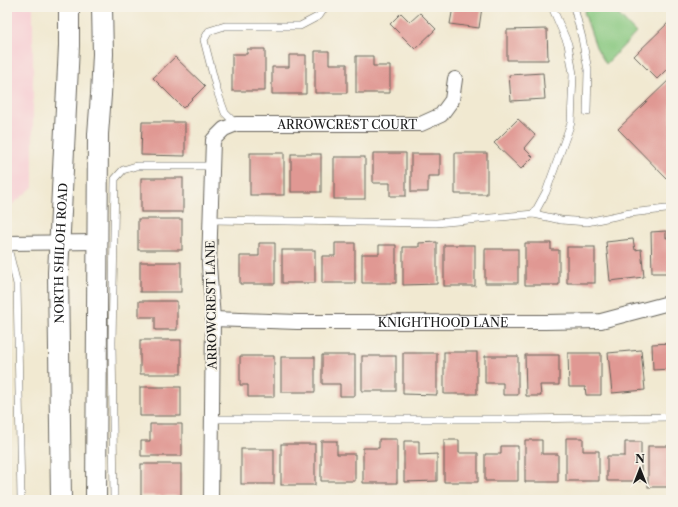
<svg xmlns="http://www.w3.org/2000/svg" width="678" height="507" font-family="'Libre Caslon Text',serif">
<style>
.built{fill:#f7cfd4}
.green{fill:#88c880;stroke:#52724e}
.building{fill:#e09893}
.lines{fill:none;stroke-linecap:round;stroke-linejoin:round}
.service-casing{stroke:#67645b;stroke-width:8}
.minor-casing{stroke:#67645b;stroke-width:16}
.secondary-casing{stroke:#67645b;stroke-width:22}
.service{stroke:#fff;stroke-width:7}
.minor{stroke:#fff;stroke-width:14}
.secondary{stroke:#fff;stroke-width:20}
.labels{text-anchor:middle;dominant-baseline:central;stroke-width:4;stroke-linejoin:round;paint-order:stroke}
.street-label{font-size:12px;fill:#1c1c1c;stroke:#f7f3e8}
</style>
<rect width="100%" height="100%" fill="#f7f3e8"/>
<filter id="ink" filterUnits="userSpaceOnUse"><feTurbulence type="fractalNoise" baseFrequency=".025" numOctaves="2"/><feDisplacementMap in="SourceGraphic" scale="8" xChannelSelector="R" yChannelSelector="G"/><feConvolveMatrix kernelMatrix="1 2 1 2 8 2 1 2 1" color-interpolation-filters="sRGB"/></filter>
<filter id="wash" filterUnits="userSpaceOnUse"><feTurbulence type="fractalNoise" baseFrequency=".012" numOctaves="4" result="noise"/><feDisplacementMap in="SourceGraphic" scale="16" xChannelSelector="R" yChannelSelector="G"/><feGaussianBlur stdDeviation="0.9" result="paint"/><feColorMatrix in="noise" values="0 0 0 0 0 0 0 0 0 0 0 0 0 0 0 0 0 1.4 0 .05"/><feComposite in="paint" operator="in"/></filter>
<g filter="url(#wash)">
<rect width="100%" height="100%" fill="#f1e9d1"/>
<polygon class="built" points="7,7 33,7 33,187 7,209"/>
<polygon class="green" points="588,7 611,7 636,33 606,64 596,47 584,12"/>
<g id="blocks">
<g class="building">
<polygon points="453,7 482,7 479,28 450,24"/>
<polygon points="401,13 410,22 420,13 436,29 415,49 390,24"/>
<polygon points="671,20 671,65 657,79 634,56"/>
<polygon points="547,29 548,60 507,60 507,30"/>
<polygon points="247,49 265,49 265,91 232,91 232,54 247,54"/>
<polygon points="315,51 329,51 329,64 347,64 347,93 315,93"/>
<polygon points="289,55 306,55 306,94 272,94 272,67 289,67"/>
<polygon points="356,56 373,56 373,66 390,66 390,93 356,93"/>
<polygon points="175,57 205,86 183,108 153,78"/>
<polygon points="543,73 545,99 511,101 509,75"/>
<polygon points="671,78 671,173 666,178 618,129"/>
<polygon points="518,119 535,135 524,148 533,157 521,169 494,143"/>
<polygon points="142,122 185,122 185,156 141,155"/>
<rect x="250" y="153" width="34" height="42"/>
<polygon points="373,153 406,153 406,196 390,196 390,183 373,183"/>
<rect x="455" y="153" width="32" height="41"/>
<rect x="291" y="154" width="30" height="38"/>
<polygon points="411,154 440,154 440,176 428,176 428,192 411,192"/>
<rect x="334" y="157" width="31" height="42"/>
<rect x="141" y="178" width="42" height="34"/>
<rect x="138" y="219" width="44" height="31"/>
<polygon points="666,231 666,238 671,237 671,273 652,273 651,232"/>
<polygon points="633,239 635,250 641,249 644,277 610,281 606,242"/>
<polygon points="437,242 437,284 403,285 403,247 419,247 419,243"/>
<polygon points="259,243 275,243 275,284 240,284 240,256 259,256"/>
<polygon points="335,243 355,243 355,283 322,283 322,256 335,256"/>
<polygon points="525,243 551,243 551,250 559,250 559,285 525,285"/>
<polygon points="379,245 396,245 396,283 362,283 362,254 379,254"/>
<rect x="444" y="245" width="31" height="41"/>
<rect x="567" y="247" width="28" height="36"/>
<rect x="485" y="249" width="33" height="34"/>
<rect x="282" y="250" width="33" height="33"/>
<rect x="140" y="262" width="41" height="30"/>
<polygon points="139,301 177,301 177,330 155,330 155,317 139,317"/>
<rect x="140" y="340" width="41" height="34"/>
<polygon points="671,343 671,369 653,370 652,344"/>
<polygon points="641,350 645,390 612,393 608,353"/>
<rect x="444" y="352" width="33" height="42"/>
<polygon points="403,353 437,353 437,395 403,394"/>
<polygon points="568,353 601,353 601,395 586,395 585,387 569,387"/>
<polygon points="322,355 355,355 355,396 340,396 340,384 322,384"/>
<polygon points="525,355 559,355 559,385 540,385 541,396 526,396"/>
<polygon points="240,356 274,356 274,397 248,397 248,385 240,385"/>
<rect x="362" y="356" width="34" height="35"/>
<polygon points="485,356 518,356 518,395 503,395 503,383 485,383"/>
<rect x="281" y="357" width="34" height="35"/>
<rect x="140" y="387" width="41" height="29"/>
<polygon points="150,424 182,424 182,456 141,456 141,441 150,441"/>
<polygon points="566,438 583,438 583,451 599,451 599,481 566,481"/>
<polygon points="379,439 397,439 397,483 363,483 363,448 379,448"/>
<polygon points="444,440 459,440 459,453 478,453 478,482 444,482"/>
<polygon points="525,440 542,440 542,454 558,454 558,482 525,482"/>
<polygon points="321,441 337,441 337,454 355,454 355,481 321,481"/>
<polygon points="404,441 419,441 419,455 437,454 437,481 404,482"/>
<polygon points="625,442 641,442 641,481 607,481 607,456 625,456"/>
<rect x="281" y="444" width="34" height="41"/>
<polygon points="501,446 518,446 518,481 485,481 485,454 501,454"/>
<rect x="648" y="446" width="23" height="41"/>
<rect x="241" y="449" width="33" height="35"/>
<rect x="141" y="464" width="40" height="32"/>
</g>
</g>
</g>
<g filter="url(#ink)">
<use href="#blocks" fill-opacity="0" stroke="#67645b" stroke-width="1"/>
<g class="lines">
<defs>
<g id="service">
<polyline points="574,7 582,38 588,70 587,112"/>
<polyline points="236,124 225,113 217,91 204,40 209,31 225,26 300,26 319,16 325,7"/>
<polyline points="534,214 561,220 587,222 630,213 666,209 671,209"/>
<polyline points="210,220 436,223 534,214 546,192 571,123 573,74 568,44 552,7"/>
<polyline points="7,244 17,284 21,500"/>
<polyline points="212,419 517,419 671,417"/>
<polyline points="114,500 112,343 115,179 123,170 136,166 212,166"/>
</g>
<g id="minor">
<polyline points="7,243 98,242"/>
<path id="s1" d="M 213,319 L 297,322 L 545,322 L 601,321 L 665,304 L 671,305"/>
<path id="s2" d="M 211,500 L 213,319 L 209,265 L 213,140 L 224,129 L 236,124 L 421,124 L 441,115 L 452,100 L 455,79"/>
</g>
<g id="secondary">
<path id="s3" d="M 61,500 L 58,273 L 69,46 L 69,7"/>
<polyline points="96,500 98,134 101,95 103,54 102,7"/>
</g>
</defs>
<use href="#service" class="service-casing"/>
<use href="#minor" class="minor-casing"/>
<use href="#secondary" class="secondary-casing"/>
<use href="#service" class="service"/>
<use href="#minor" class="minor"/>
<use href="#secondary" class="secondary"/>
</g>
</g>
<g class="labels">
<g class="street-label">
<text stroke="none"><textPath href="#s2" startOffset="500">ARROWCREST COURT</textPath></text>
<text stroke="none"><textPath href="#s3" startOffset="247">NORTH SHILOH ROAD</textPath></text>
<text transform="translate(211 305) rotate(-91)">ARROWCREST LANE</text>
<text stroke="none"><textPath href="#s1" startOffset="230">KNIGHTHOOD LANE</textPath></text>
</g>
</g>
<rect width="678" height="507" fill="none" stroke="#f7f3e8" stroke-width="24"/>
<g transform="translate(640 469)" stroke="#f7f3e8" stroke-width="3" paint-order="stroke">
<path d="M0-3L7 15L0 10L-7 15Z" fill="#1c1c1c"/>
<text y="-6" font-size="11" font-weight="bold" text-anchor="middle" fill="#1c1c1c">N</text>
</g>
</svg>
